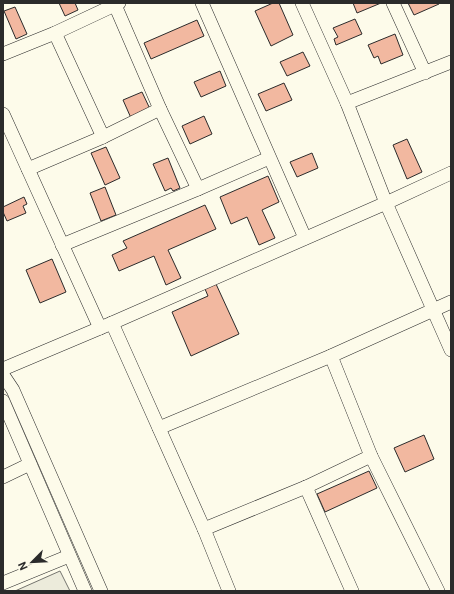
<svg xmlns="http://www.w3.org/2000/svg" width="454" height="594" font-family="Roboto,sans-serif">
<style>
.green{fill:#ecebdb;stroke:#74746e}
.building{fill:#f2b8a0;stroke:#2b2b2b}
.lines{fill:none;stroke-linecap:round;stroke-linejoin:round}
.minor-casing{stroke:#2b2b2b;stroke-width:14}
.minor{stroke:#fdfbea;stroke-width:13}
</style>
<rect width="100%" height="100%" fill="#fdfbea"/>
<polygon class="green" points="60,571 70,591 15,591"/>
<g class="building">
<polygon points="59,3 75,3 78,10 65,16"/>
<polygon points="273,3 279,3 293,35 271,46 255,11"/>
<polygon points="353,3 381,3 357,13"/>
<polygon points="408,3 438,3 439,4 414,15"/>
<polygon points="15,7 27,34 16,39 4,11"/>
<polygon points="355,19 362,34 336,45 334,39 338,37 333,28"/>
<polygon points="197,20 204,36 151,59 144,43"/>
<polygon points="395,34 403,55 381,64 378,56 374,58 368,45"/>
<polygon points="303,52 310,66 287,76 280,62"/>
<polygon points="220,71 226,86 201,97 194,82"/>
<polygon points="284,83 292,100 266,111 258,94"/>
<polygon points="142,92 150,109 131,118 123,100"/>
<polygon points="204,116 212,134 190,144 182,126"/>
<polygon points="407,139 422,172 407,179 393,145"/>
<polygon points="106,147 120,178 105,185 91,153"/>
<polygon points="312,153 318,168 297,177 290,162"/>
<polygon points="168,158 180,188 173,191 171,188 165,191 153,164"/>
<polygon points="268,176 279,202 262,210 275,238 259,245 247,217 231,224 220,197"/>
<polygon points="105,187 116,215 101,221 90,193"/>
<polygon points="24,197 27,204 23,206 26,213 7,221 3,212 3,207"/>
<polygon points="205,205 216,229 168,250 181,278 166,285 154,256 119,271 112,255 127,248 123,241"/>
<polygon points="52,259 66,292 40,303 26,270"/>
<polygon points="216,284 239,334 191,356 172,312 208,296 205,289"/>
<polygon points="424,435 434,459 405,472 394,448"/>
<polygon points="369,471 377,488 325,512 317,494"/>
</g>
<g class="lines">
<defs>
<g id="minor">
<polyline points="202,3 305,238"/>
<polyline points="302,3 347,103 386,203 451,350"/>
<polyline points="393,3 425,73"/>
<polyline points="115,5 160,109 198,189"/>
<polyline points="55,33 103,137"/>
<polyline points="3,54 55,33 119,3"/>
<polyline points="347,103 451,62"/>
<polyline points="3,114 100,328"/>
<polyline points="28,169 103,137 160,109"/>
<polyline points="62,245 198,189 269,158"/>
<polyline points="112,323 204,529 229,591"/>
<polyline points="331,356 371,456 438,591"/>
<polyline points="3,369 112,323 386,203 451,173"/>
<polyline points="3,375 13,390 101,591"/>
<polyline points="3,401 85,591"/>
<polyline points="159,428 331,356 451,302"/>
<polyline points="3,477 30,464"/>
<polyline points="306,487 352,591"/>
<polyline points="204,529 306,487 371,456"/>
<polyline points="3,583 69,556"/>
</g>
</defs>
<use href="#minor" class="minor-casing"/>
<use href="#minor" class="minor"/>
</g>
<rect width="454" height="594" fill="none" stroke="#2b2b2b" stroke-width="8"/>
<g transform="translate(32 562) rotate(246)" stroke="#fdfbea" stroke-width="3" paint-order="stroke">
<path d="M0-3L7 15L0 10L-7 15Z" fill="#2b2b2b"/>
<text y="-6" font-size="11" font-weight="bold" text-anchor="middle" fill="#2b2b2b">N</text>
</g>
</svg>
